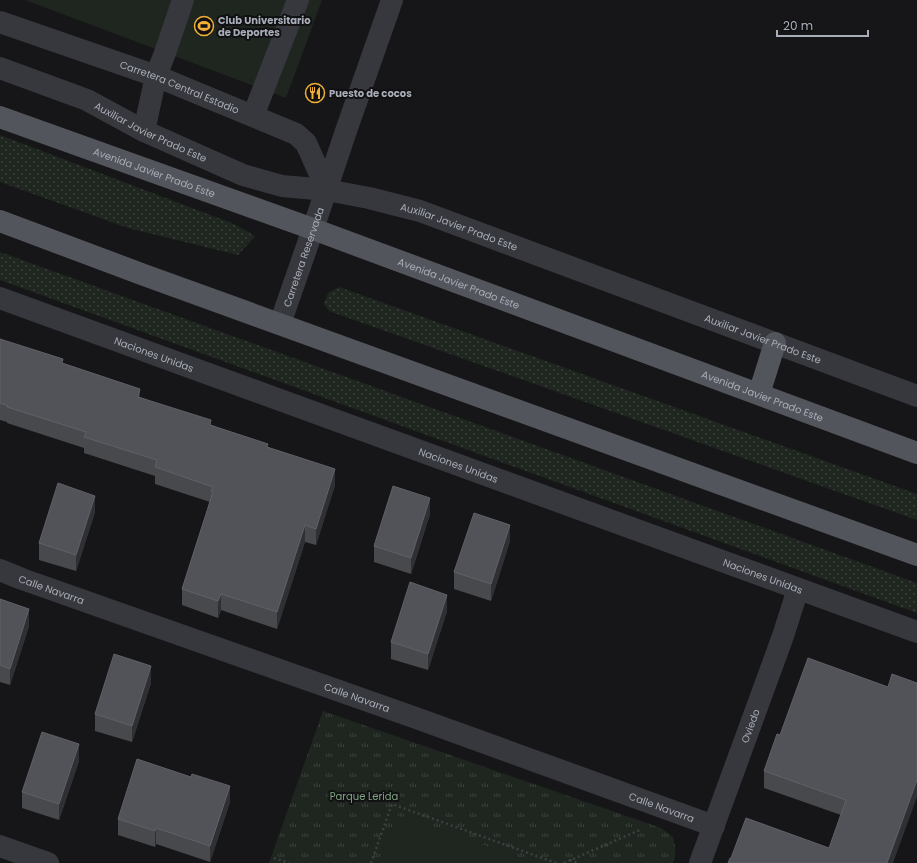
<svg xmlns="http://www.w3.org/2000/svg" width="917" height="863" font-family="Poppins,sans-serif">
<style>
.grass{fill:url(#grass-dots)}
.park{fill:url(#park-tufts)}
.garden{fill:#1e261f}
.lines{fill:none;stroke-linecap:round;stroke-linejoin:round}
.path{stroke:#3d3f44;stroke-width:2.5;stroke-dasharray:2 3;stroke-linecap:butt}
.minor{stroke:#37383d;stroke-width:22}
.major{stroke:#53555c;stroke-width:22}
.wall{fill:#47494d}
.shaded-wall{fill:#2f3033}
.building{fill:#525359;stroke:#5f6168}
.labels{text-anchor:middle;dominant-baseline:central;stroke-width:4;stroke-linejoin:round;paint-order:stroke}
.poi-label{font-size:10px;font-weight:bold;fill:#a8adb8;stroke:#111113;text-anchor:start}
.street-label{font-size:10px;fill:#a8adb8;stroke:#111113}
.park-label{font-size:10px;fill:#7fa381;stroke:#111113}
</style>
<defs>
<pattern id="grass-dots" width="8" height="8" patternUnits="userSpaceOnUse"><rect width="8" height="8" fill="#1e261f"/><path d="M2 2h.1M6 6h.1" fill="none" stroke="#3c433d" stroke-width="1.8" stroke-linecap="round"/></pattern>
<pattern id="park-tufts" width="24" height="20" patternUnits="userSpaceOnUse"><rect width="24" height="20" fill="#1e261f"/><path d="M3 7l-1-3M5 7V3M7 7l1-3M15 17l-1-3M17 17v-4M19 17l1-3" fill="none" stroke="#3c433d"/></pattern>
</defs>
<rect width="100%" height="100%" fill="#161618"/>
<g class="grass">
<polygon points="0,135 234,224 255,236 238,255 128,228 0,182"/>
<polygon points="0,252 917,583 917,613 0,280"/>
<polygon points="339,287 917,494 917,520 329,311 324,304 328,293"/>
</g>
<path class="park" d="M 323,711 L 661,828 L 673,837 C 675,846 677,854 673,863 L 269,863 Z"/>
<g class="garden">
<polygon points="25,0 322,0 286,98"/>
<polygon points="396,815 535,863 379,863"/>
</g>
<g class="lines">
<g class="path">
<polyline points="274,858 289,863"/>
<polyline points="570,860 578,863"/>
<polyline points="371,863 392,804 556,863"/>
<polyline points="564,863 642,829"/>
</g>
<g class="minor">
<path id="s1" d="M 0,22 L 156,76 L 296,134 L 306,143 L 327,190"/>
<path id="s2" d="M 0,68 L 87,100 L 144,131 L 243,175 L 282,186 L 327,190 L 369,198 L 420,211 L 917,396"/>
<polyline points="253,116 298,0"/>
<polyline points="144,131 156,76 165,53 183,0"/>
<path id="s3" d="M 0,298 L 917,632"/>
<path id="s4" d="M 280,324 L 313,229 L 347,128 L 392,0"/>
<path id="s5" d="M 0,570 L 22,579 L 416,718 L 714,826"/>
<polyline points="0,846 48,863"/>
<path id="s6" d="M 700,863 L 783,636 L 798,589"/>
</g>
<g class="major">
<path id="s7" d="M 0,117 L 313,229 L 917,453"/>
<polyline points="0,221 144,275 917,555"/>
<polyline points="759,394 775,343"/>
</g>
</g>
<g class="wall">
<polygon points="0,339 63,364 140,397 268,447 335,485 316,545 305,542 277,629 221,610 218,618 182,605 182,589 210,502 155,484 155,476 84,453 84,448 7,423 7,422 0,420"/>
<polygon points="95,512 76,571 39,560 39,543"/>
<polygon points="430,514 411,574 374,562 374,546"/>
<polygon points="510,541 491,601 454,589 454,572"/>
<polygon points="0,599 29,626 10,685 0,682"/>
<polygon points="447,611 428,670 391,659 391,642"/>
<polygon points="151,683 132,742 95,731 95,714"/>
<polygon points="888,687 893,863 731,858 829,848 841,815 764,788 764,771 780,735"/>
<polygon points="79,761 59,820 22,808 22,792"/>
<polygon points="230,802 210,862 156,844 155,847 118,835 118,819"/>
</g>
<g class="shaded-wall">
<polygon points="140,389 140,406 138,397"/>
<polygon points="335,469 335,485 316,545 316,529"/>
<polygon points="95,496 95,512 76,571 76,555"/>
<polygon points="430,498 430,514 411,574 411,558"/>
<polygon points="305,525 305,542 277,629 277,612"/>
<polygon points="510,525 510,541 491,601 491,584"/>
<polygon points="221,594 221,610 218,618 218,601"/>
<polygon points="447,595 447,611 428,670 428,654"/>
<polygon points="29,609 29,626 10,685 10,669"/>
<polygon points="151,666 151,683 132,742 132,726"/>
<polygon points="79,744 79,761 59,820 59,804"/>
<polygon points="917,780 917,797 893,863 887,863"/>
<polygon points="230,786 230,802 210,862 210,846"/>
<polygon points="156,828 156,844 155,847 155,831"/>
</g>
<g class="building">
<polygon points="0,339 63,359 62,363 140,389 138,397 211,420 210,425 268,444 267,447 335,469 316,529 305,525 277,612 221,594 218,601 182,589 213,492 211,491 213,487 155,467 157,460 84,437 86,432 7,407 8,406 0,403"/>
<polygon points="58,483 95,496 76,555 39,543"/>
<polygon points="393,486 430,498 411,558 374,546"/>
<polygon points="474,513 510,525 491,584 454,572"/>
<polygon points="410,582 447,595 428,654 391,642"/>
<polygon points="0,599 29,609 10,669 0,665"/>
<polygon points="114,654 151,666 132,726 95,714"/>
<polygon points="808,658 888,687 892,674 917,683 917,780 887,863 728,863 730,858 731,858 746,818 829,848 846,800 764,771 777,734 780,735"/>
<polygon points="42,732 79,744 59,804 22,792"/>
<polygon points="137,759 191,777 192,774 230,786 210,846 156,828 155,831 118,819"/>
</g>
<defs>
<symbol id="stadium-ring" viewBox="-11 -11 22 22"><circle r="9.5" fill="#111113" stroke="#f2b134" stroke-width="1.5"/><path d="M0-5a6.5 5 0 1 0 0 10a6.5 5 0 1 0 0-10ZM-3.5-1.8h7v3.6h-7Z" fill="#f2b134"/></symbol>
<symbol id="restaurant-ring" viewBox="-11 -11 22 22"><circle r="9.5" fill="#111113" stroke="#f2b134" stroke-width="1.5"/><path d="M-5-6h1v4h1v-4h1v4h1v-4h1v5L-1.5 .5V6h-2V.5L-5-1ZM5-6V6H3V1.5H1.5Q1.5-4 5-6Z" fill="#f2b134"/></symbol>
</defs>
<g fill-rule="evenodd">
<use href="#stadium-ring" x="193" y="15" width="22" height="22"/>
<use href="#restaurant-ring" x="304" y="82" width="22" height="22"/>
</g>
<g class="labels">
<g class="poi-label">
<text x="218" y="20">Club Universitario<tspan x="218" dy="12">de Deportes</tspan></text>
<text x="329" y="93">Puesto de cocos</text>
</g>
<g class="street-label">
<text stroke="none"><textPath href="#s1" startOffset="191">Carretera Central Estadio</textPath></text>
<text stroke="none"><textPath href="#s2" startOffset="164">Auxiliar Javier Prado Este</textPath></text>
<text stroke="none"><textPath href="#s7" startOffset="164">Avenida Javier Prado Este</textPath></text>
<text stroke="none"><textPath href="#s2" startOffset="489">Auxiliar Javier Prado Este</textPath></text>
<text stroke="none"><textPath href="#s4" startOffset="71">Carretera Reservada</textPath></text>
<text stroke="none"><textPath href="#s7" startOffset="488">Avenida Javier Prado Este</textPath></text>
<text stroke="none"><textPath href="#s2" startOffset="813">Auxiliar Javier Prado Este</textPath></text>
<text stroke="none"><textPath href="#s3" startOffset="164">Naciones Unidas</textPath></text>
<text stroke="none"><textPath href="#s7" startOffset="812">Avenida Javier Prado Este</textPath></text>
<text stroke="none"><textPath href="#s3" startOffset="488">Naciones Unidas</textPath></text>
<text stroke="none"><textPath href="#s3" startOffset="812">Naciones Unidas</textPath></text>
<text stroke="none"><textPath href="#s5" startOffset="55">Calle Navarra</textPath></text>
<text stroke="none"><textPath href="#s5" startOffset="379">Calle Navarra</textPath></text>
<text stroke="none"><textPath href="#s6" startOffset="146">Oviedo</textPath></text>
<text stroke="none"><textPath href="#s5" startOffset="703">Calle Navarra</textPath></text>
</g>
<g class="park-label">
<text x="364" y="796">Parque Lerida</text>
</g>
</g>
<path d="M777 30v6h91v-6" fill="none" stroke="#a8adb8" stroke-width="2"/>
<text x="783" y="30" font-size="12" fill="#a8adb8" stroke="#111113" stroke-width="3" paint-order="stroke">20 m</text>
</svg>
